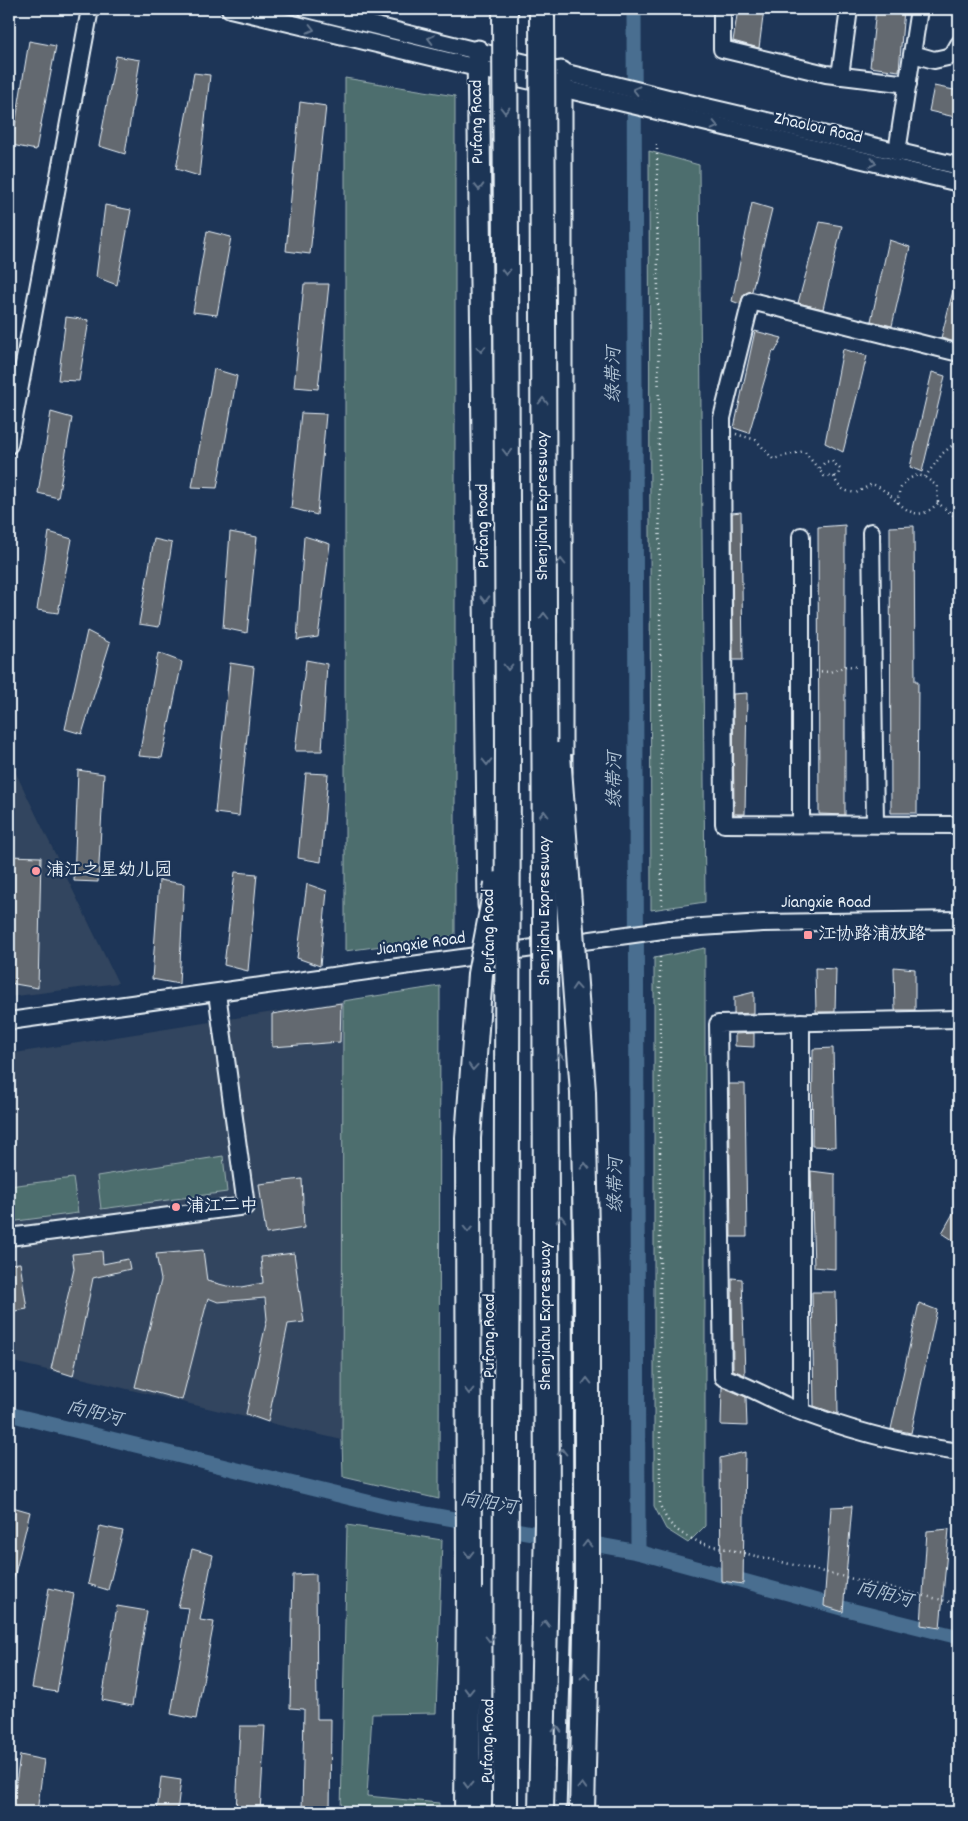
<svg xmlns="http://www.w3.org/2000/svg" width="968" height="1821" font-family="Dekko,'LXGW WenKai TC',sans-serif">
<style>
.built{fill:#32455e}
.grass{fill:#4e6e6e;stroke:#9bb0b3}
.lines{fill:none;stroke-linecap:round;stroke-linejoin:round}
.canal{stroke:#486e90;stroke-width:15}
.building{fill:#64696f;stroke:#e8f1f8}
.minor-casing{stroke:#e8f1f8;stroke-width:20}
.major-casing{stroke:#e8f1f8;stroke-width:25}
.highway-casing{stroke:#e8f1f8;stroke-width:28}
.path{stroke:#e8f1f8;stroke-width:2.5;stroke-dasharray:1 4;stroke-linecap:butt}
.minor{stroke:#1d3557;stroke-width:16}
.major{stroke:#1d3557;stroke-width:21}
.highway{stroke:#1d3557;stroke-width:24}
.highway-bridge-casing{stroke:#e8f1f8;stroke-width:28;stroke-linecap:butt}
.highway-bridge{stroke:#1d3557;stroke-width:24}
.oneway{stroke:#64778f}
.poi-dot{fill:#ff9aa2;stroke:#1d3557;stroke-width:2}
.labels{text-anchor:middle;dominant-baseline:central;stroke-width:4.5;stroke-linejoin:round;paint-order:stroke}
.street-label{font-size:18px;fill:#e8f1f8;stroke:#1d3557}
.poi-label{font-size:18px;fill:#e8f1f8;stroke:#1d3557;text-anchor:start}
.water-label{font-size:19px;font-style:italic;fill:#b0c3d4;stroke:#1d3557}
</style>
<rect width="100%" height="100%" fill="#1d3557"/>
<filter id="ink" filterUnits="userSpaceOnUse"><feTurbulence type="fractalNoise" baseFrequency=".02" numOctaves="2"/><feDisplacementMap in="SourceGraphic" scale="10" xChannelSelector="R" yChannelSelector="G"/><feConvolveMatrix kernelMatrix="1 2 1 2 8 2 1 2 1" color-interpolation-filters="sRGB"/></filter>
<g filter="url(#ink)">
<g class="built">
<polygon points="9,759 118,983 9,997"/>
<polygon points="343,1001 342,1440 9,1361 9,1054"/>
</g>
<g class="grass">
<polygon points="345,78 455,96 455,936 345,951"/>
<polygon points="649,151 699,165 705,902 651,910"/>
<polygon points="705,948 705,1526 688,1543 666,1529 654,1506 654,958"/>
<polygon points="440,986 439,1499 343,1477 342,1440 343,1001"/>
<polygon points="223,1156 227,1192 101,1209 97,1176"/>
<polygon points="73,1178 78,1213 9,1222 9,1186"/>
<polygon points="347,1525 442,1540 436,1713 372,1714 367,1796 439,1803 439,1812 341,1812"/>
</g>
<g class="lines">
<g class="canal">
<polyline points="634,9 638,1552"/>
<polyline points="9,1414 392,1508 476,1523"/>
<polyline points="499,1527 638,1552 846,1609 959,1637"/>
</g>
</g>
<g class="building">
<polygon points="738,9 764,9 759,48 733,41"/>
<polygon points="876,9 904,9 899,71 870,67"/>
<polygon points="29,41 56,46 36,150 12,145"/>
<polygon points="116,56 140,60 125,154 99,146"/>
<polygon points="194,73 210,75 199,176 176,169"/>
<polygon points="934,86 959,91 959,118 929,111"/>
<polygon points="300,102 326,106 310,254 286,251"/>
<polygon points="752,203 772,209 752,291 744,294 740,304 732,301"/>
<polygon points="105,205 131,210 117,285 96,277"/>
<polygon points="820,222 842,226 823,309 798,303"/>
<polygon points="207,231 231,237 217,315 193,312"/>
<polygon points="889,240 910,247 892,326 871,321"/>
<polygon points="955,283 959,284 959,343 941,338"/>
<polygon points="304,284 329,284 318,389 294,387"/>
<polygon points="66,317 89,320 79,381 58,380"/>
<polygon points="755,331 782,338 775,352 773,351 749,433 734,428"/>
<polygon points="843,349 867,356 843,452 825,443"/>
<polygon points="214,369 237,376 217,488 192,487"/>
<polygon points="932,372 945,376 922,472 910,467"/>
<polygon points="51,412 72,418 58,498 38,493"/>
<polygon points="301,413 326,414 317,515 291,508"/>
<polygon points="741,512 743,660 733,660 732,513"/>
<polygon points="845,525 845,815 819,814 818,527"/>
<polygon points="914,526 915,681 918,681 917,813 891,813 890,527"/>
<polygon points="49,532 72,539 58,613 37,610"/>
<polygon points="230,532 257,537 247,633 223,628"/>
<polygon points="304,536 330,544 318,637 297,640"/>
<polygon points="154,539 172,543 159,627 139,624"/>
<polygon points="87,631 110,643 82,734 65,729"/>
<polygon points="158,653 182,662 162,758 139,756"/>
<polygon points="306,660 327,664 322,751 295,751"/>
<polygon points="230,663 254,667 239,816 215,813"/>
<polygon points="747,693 745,814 734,814 733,694"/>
<polygon points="78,770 104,774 98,882 74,881"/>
<polygon points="306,773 328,774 321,862 298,858"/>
<polygon points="9,856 41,857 38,988 9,983 13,889 9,889"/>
<polygon points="235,872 257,874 248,971 224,965"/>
<polygon points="159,880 184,884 179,984 152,979"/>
<polygon points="307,884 327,891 320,966 297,958"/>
<polygon points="894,967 915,969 915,1010 895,1010"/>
<polygon points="815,968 836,969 835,1012 816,1012"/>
<polygon points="754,992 754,1013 734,1014 734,997"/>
<polygon points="341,1003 340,1042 272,1047 272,1014"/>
<polygon points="754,1033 754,1047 735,1046 735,1034"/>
<polygon points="833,1048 835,1147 812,1146 813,1049"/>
<polygon points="729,1084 745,1084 747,1237 731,1237"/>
<polygon points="811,1171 835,1174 835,1269 814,1267"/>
<polygon points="302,1179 304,1228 266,1234 259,1184"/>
<polygon points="959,1203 959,1244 942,1233"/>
<polygon points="203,1250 207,1281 227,1286 241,1287 263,1283 261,1257 294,1253 304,1322 288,1324 268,1422 246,1414 267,1319 265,1298 218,1302 208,1298 182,1400 135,1387 161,1280 156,1254"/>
<polygon points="102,1251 103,1264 128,1259 130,1269 93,1278 73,1376 51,1369 74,1269 72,1254"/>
<polygon points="20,1263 27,1309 9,1312 9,1264"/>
<polygon points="732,1278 742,1279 745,1375 733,1370"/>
<polygon points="812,1292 836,1292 838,1414 814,1406"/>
<polygon points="919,1303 937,1310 911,1433 891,1429"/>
<polygon points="722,1387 746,1397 747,1426 721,1425"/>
<polygon points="745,1452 743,1584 721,1581 720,1458"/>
<polygon points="9,1506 30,1512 13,1582 9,1581"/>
<polygon points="852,1506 843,1612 824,1606 831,1507"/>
<polygon points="100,1526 123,1531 108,1590 88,1584"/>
<polygon points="949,1529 940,1628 921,1625 927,1531"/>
<polygon points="192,1549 213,1555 200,1620 214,1622 196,1719 171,1714 189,1608 178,1607"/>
<polygon points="316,1574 317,1719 331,1719 330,1812 302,1812 304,1709 290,1708 293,1575"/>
<polygon points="49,1588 74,1594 57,1692 32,1688"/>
<polygon points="117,1606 147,1611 132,1706 102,1700"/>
<polygon points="240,1726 265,1726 260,1812 236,1812"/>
<polygon points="20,1755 44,1760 37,1812 12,1812"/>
<polygon points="161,1777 181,1780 177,1812 157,1812"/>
</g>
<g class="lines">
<defs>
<g id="minor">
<polyline points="230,9 959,183"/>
<polyline points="307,9 668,98 959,166"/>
<polyline points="722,9 722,49 826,74 908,84"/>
<polyline points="913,54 934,60 952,56 959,44"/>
<polyline points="840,76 849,9"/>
<polyline points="897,152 919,9"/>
<polyline points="959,353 751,301 722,418 724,824 959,825"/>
<polyline points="9,445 90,9"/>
<polyline points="871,532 875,824"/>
<polyline points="801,824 801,536"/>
<path d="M 959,1019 L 718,1024 L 723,1377 C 746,1385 767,1397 789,1407 C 844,1429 901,1444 959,1452"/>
<polyline points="9,1021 670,929 763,923 959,920"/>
<polyline points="9,1237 246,1206 217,993"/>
<polyline points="801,1411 801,1022"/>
</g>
<g id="major">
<polyline points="478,51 489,905"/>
<polyline points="561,772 561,72"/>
<polyline points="488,1812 490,1753 490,968"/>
<polyline points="555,1812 562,1573 560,915"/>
</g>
<g id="highway">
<polyline points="467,1812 469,1590"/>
<polyline points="582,1812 587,1592"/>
</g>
</defs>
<use href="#minor" class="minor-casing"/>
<use href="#major" class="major-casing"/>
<use href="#highway" class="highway-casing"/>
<g class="path">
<polyline points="657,144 662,909"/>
<path d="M 736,434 L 756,440 L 773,459 L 804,451 L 824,476 L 834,477 C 839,489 844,491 856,493 L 872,484 C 898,493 910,532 938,503 L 959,520"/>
<polyline points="820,468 825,462 832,461 840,469 838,475 834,477"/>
<polyline points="925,477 943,453 959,440 954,410 959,400"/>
<path d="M 898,503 C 898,488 903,480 918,475 L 925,477 L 937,486 L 938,503"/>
<polyline points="816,671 830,672 846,666 859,667"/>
<path d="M 660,957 L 660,1505 C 669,1528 679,1533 701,1543 L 959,1604"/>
</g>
<use href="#minor" class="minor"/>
<use href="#major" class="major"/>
<use href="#highway" class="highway"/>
<defs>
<g id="highway-bridge">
<polyline points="505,9 508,744 505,1812"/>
<polyline points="558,755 583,1092 587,1279 587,1592"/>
<polyline points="469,1590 468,1138 480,974 497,884"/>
<polyline points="541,1812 547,1522 542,9"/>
</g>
</defs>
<use href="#highway-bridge" class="highway-bridge-casing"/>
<use href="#highway-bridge" class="highway-bridge"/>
</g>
<defs><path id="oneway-chevron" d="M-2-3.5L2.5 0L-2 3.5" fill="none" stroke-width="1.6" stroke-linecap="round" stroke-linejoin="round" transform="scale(1.25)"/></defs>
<g class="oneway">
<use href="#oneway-chevron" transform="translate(311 29) rotate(14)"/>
<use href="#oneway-chevron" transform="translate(431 39) rotate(-166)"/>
<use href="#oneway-chevron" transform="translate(636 90) rotate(-166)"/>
<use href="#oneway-chevron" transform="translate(505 110) rotate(90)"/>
<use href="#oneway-chevron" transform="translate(715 126) rotate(13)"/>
<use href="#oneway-chevron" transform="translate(873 163) rotate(13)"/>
<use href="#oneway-chevron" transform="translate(479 187) rotate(89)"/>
<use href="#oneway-chevron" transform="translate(506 272) rotate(90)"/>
<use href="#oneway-chevron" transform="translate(481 349) rotate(89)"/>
<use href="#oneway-chevron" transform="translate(543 401) rotate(-90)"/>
<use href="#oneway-chevron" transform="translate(507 452) rotate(90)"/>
<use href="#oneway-chevron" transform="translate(561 562) rotate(-90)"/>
<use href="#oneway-chevron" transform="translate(485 599) rotate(89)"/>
<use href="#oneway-chevron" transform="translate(544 616) rotate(-90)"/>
<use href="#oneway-chevron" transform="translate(508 667) rotate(90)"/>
<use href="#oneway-chevron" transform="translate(487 762) rotate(89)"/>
<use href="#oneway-chevron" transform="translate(544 814) rotate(-90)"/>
<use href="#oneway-chevron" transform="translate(576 987) rotate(-94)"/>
<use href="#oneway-chevron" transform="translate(560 1057) rotate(-90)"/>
<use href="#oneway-chevron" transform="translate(473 1067) rotate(94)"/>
<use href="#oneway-chevron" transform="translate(585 1166) rotate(-91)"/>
<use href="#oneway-chevron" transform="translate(561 1219) rotate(-90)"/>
<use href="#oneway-chevron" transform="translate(468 1229) rotate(90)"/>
<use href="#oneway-chevron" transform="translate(587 1381) rotate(-90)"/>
<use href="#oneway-chevron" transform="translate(469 1391) rotate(90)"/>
<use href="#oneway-chevron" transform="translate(562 1452) rotate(-90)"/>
<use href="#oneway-chevron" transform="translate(587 1544) rotate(-90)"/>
<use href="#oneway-chevron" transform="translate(469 1554) rotate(90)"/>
<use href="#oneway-chevron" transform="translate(545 1624) rotate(-89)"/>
<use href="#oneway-chevron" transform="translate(490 1639) rotate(90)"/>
<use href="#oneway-chevron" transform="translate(585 1676) rotate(-89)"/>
<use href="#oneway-chevron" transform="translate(469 1691) rotate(91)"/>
<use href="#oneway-chevron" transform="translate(557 1729) rotate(-88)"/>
<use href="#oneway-chevron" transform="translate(468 1785) rotate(91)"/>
<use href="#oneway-chevron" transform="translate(582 1786) rotate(-88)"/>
</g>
</g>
<g class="poi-dot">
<circle cx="36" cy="871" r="5"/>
<rect x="803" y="930" width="10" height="10" rx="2.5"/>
<circle cx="176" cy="1207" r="5"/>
</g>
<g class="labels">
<g class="street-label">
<text transform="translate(478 122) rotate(-91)">Pufang Road</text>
<text transform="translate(818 129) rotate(13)">Zhaolou Road</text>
<text transform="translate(543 506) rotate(-90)">Shenjiahu Expressway</text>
<text transform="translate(484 526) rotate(-91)">Pufang Road</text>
<text x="826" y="903">Jiangxie Road</text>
<text transform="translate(545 911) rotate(-90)">Shenjiahu Expressway</text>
<text transform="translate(490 931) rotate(-91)">Pufang Road</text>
<text transform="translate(421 945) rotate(-8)">Jiangxie Road</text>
<text transform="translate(546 1316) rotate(-90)">Shenjiahu Expressway</text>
<text transform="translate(490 1336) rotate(-90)">Pufang Road</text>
<text transform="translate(489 1741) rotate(-89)">Pufang Road</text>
</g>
<g class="poi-label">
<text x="46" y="871">浦江之星幼儿园</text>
<text x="818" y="935">江协路浦放路</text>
<text x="186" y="1207">浦江二中</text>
</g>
<g class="water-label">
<text transform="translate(615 375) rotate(-90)">绿带河</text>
<text transform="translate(616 780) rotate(-90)">绿带河</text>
<text transform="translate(617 1185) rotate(-90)">绿带河</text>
<text transform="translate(94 1415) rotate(14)">向阳河</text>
<text transform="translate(488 1505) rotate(10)">向阳河</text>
<text transform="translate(884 1596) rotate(15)">向阳河</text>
</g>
</g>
<rect width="968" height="1821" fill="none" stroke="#1d3557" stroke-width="30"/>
<rect x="15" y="15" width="938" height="1791" fill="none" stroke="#e8f1f8" stroke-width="2" filter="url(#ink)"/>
</svg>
